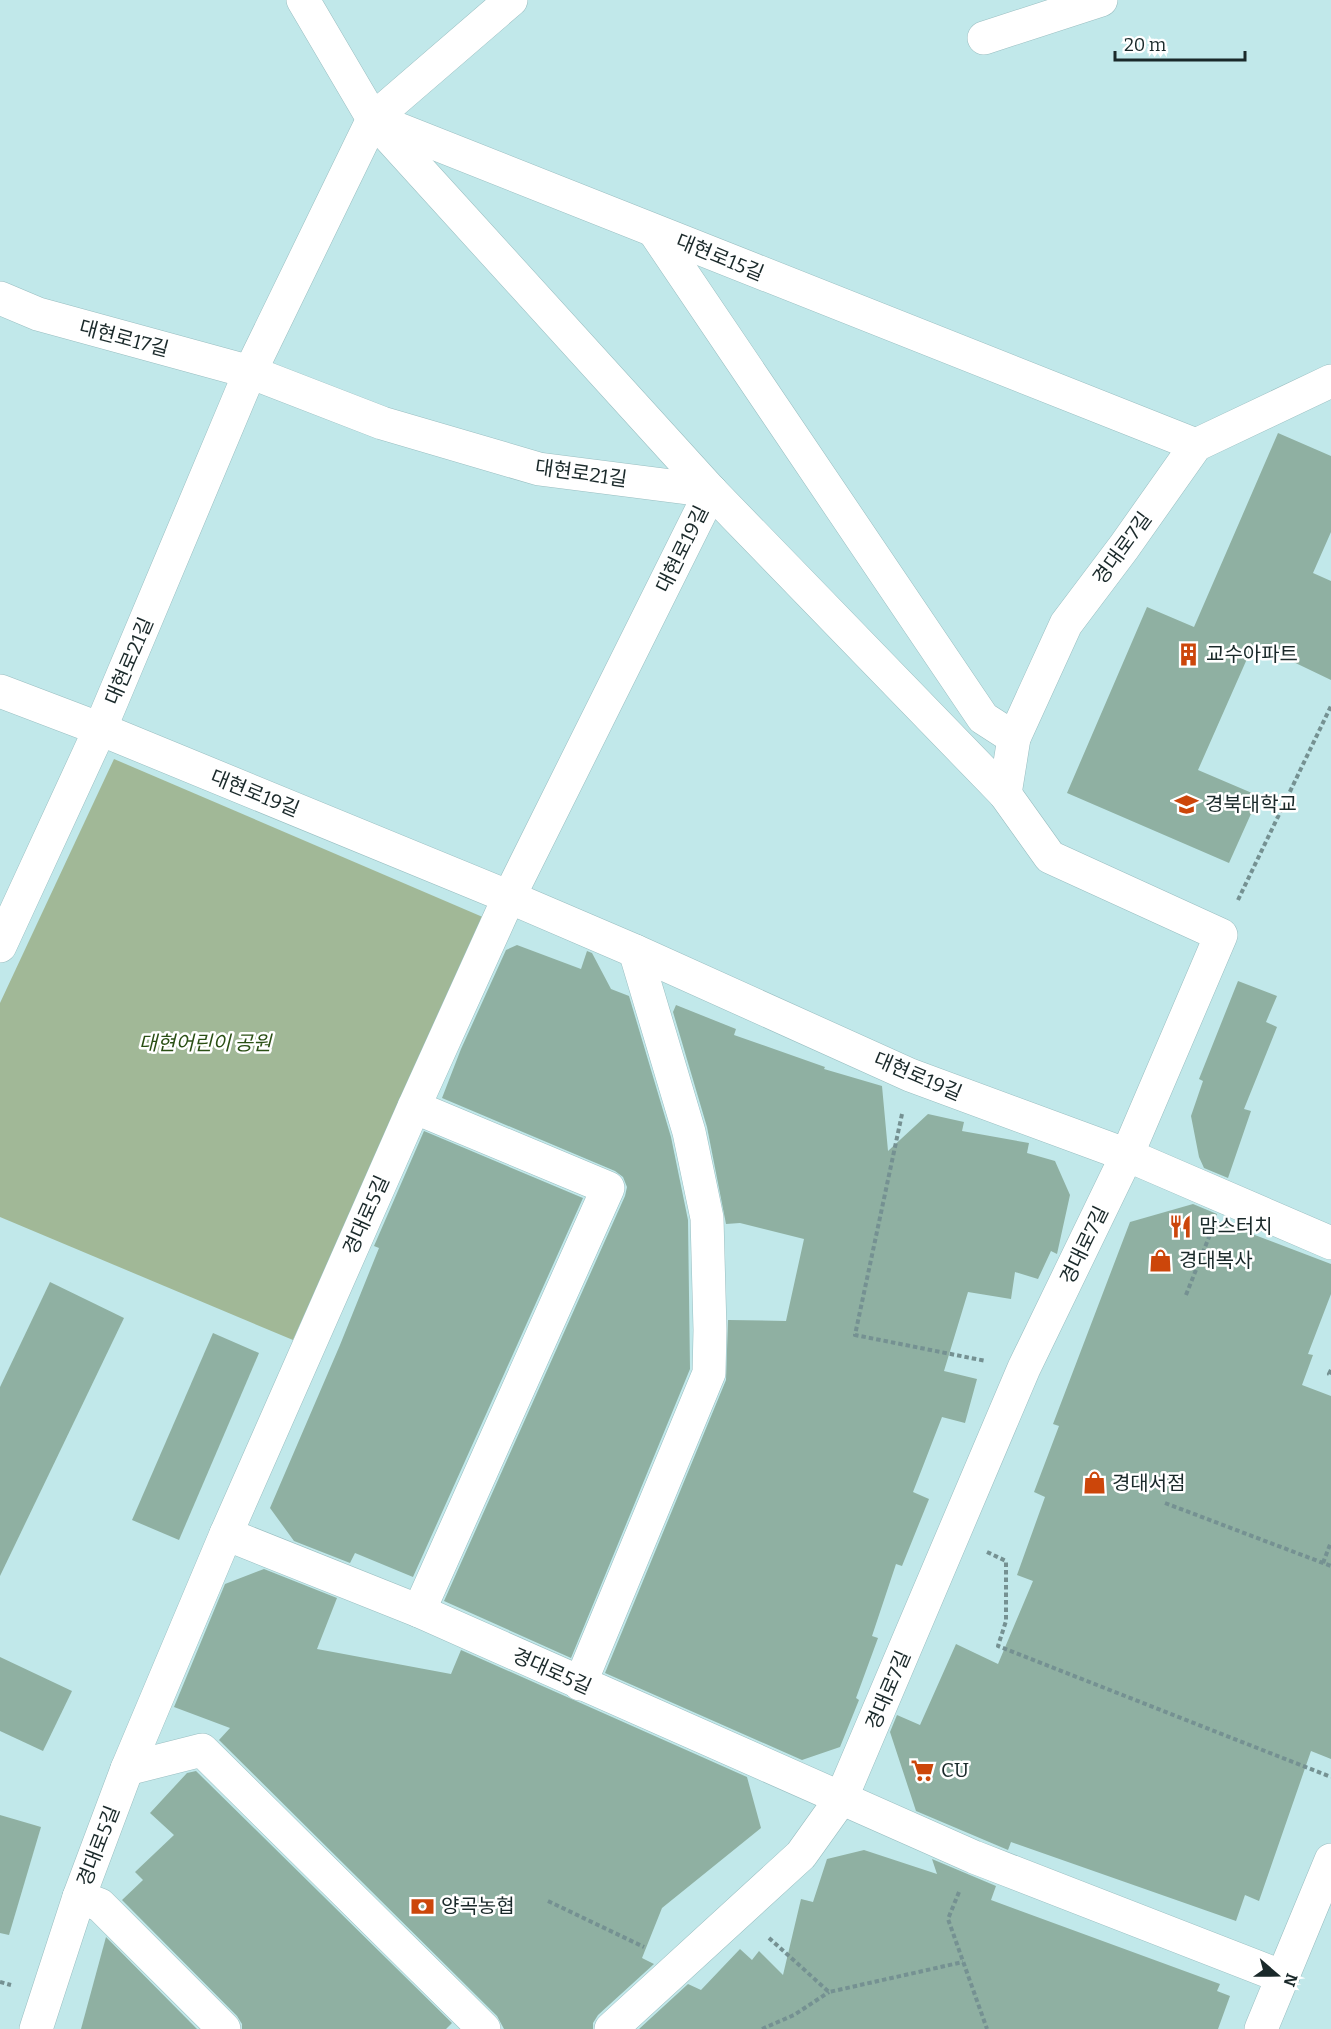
<svg xmlns="http://www.w3.org/2000/svg" width="1331" height="2029" font-family="Bitter,'Noto Sans KR',serif">
<style>
.green{fill:#a1b897}
.building{fill:#8fb0a2}
.lines{fill:none;stroke-linecap:round;stroke-linejoin:round}
.minor-casing{stroke:#99bec1;stroke-width:34}
.path{stroke:#759192;stroke-width:4;stroke-dasharray:4.5 3;stroke-linecap:butt}
.minor{stroke:#fff;stroke-width:33}
.labels{text-anchor:middle;dominant-baseline:central;stroke-width:5;stroke-linejoin:round;paint-order:stroke}
.street-label{font-size:20px;fill:#1a292a;stroke:#fff}
.poi-label{font-size:20px;fill:#1a292a;stroke:#fff;text-anchor:start}
.park-label{font-size:20px;font-style:italic;fill:#2a4f14;stroke:#fff}
</style>
<rect width="100%" height="100%" fill="#c1e8ea"/>
<polygon class="green" points="114,759 485,918 293,1340 0,1217 0,1003"/>
<g class="building">
<polygon points="1278,433 1331,456 1331,532 1313,573 1331,581 1331,680 1254,643 1198,770 1259,796 1229,863 1067,793 1147,607 1194,627"/>
<polygon points="517,945 581,969 587,951 592,953 611,989 629,996 671,1137 688,1220 690,1369 571,1658 444,1601 625,1196 627,1187 623,1177 615,1171 442,1098 461,1049 506,950"/>
<polygon points="1238,981 1277,996 1266,1022 1277,1027 1244,1109 1251,1111 1228,1178 1204,1168 1199,1157 1191,1116 1203,1081 1199,1079"/>
<polygon points="676,1005 736,1029 734,1035 825,1067 824,1069 882,1086 888,1151 928,1114 964,1122 962,1131 1029,1143 1027,1153 1055,1161 1070,1195 1057,1254 1051,1251 1038,1279 1015,1272 1011,1299 968,1292 944,1371 977,1379 965,1423 942,1417 913,1492 929,1499 902,1566 896,1564 872,1636 878,1638 856,1698 859,1700 840,1747 802,1760 605,1673 726,1380 728,1320 786,1321 804,1239 740,1223 726,1224 707,1127 673,1012"/>
<polygon points="424,1131 583,1198 413,1577 355,1553 350,1563 294,1541 270,1508 340,1345 379,1248 374,1246"/>
<polygon points="1193,1204 1217,1214 1215,1220 1331,1264 1331,1294 1308,1354 1313,1355 1302,1385 1331,1396 1331,1759 1311,1751 1259,1901 1245,1895 1236,1921 1011,1842 1008,1850 916,1811 890,1732 897,1715 920,1725 956,1644 998,1664 1033,1581 1017,1575 1045,1497 1034,1492 1059,1426 1053,1424 1130,1222"/>
<polygon points="50,1282 124,1318 0,1576 0,1387"/>
<polygon points="213,1333 259,1353 179,1540 132,1520"/>
<polygon points="264,1569 337,1598 317,1649 451,1674 461,1650 747,1777 761,1828 662,1908 642,1958 654,1964 598,2015 593,2023 593,2029 504,2029 497,2016 219,1740 230,1728 174,1707 225,1584"/>
<polygon points="0,1657 72,1691 43,1751 0,1731"/>
<polygon points="196,1771 452,2023 446,2029 242,2029 242,2024 237,2016 122,1900 143,1880 135,1872 174,1835 150,1813 187,1773"/>
<polygon points="0,1815 41,1827 9,1935 0,1933"/>
<polygon points="864,1850 937,1874 932,1859 996,1886 991,1900 1220,1984 1217,1991 1230,1996 1218,2029 639,2029 688,1984 701,1990 740,1949 752,1960 759,1951 783,1975 801,1899 813,1902 827,1859"/>
<polygon points="106,1937 197,2029 81,2029"/>
</g>
<g class="lines">
<defs>
<g id="minor">
<polyline points="303,0 373,119 1196,445"/>
<polyline points="984,38 1101,0"/>
<polyline points="373,119 711,491 1005,794 1050,857 1221,935 1127,1155 1024,1368 841,1799 801,1855 611,2029"/>
<polyline points="654,231 983,718 1014,738"/>
<polyline points="0,298 38,314 250,372 382,423 539,469 711,491"/>
<polyline points="0,691 100,729 509,897 635,951 910,1075 1127,1155 1331,1243"/>
<polyline points="1005,794 1014,738 1066,624 1124,547 1196,445 1331,381"/>
<polyline points="0,946 100,729 250,372 373,119 511,0"/>
<polyline points="414,1107 608,1188 419,1611"/>
<polyline points="226,1534 419,1611 974,1857 1283,1977"/>
<polyline points="580,1684 709,1373 710,1330 707,1218 689,1132 635,951"/>
<polyline points="127,1769 202,1750 484,2029"/>
<polyline points="79,1897 100,1905 224,2029"/>
<polyline points="36,2029 79,1897 127,1769 226,1534 414,1107 509,897 711,491"/>
<polyline points="1261,2029 1331,1860"/>
</g>
</defs>
<use href="#minor" class="minor-casing"/>
<g class="path">
<polyline points="1238,900 1331,706"/>
<polyline points="902,1114 855,1335 986,1361"/>
<polyline points="1186,1295 1211,1232"/>
<polyline points="1331,1370 1329,1374 1331,1375"/>
<polyline points="1165,1503 1331,1566"/>
<polyline points="987,1552 1006,1561 1006,1621 998,1646 1331,1777"/>
<polyline points="1323,1563 1331,1542"/>
<polyline points="959,1892 948,1919 987,2029"/>
<polyline points="548,1901 644,1947"/>
<polyline points="769,1938 829,1992 963,1962"/>
<polyline points="0,1982 11,1985"/>
<polyline points="762,2029 794,2015 829,1992"/>
</g>
<use href="#minor" class="minor"/>
</g>
<defs>
<symbol id="building-bare" viewBox="-9 -9 18 18"><path d="M-4-6H4V6H1V3H-1V6H-4ZM-2.5-4.3h1.7v1.8h-1.7ZM.8-4.3h1.7v1.8H.8ZM-2.5-1h1.7V.8h-1.7ZM.8-1h1.7V.8H.8Z" fill="#cc460a" stroke="#fff" stroke-width="2.5" paint-order="stroke"/></symbol>
<symbol id="university-bare" viewBox="-9 -9 18 18"><path d="M0-5L7-2L0 1L-7-2ZM-4 1L0 2.5L4 1V4Q0 6-4 4Z" fill="#cc460a" stroke="#fff" stroke-width="2.5" paint-order="stroke"/></symbol>
<symbol id="restaurant-bare" viewBox="-9 -9 18 18"><path d="M-5-6h1v4h1v-4h1v4h1v-4h1v5L-1.5 .5V6h-2V.5L-5-1ZM5-6V6H3V1.5H1.5Q1.5-4 5-6Z" fill="#cc460a" stroke="#fff" stroke-width="2.5" paint-order="stroke"/></symbol>
<symbol id="shop-bare" viewBox="-9 -9 18 18"><path d="M-5-2.5h2.3a2.7 3.5 0 0 1 5.4 0H5L5.5 6h-11ZM-1.5-2.5h3a1.5 2.3 0 0 0-3 0Z" fill="#cc460a" stroke="#fff" stroke-width="2.5" paint-order="stroke"/></symbol>
<symbol id="supermarket-bare" viewBox="-9 -9 18 18"><path d="M-6-5.5h2.5l.6 2H6L4.5 2H-2.5L-4.4-4H-6ZM-1.5 3.2a1.3 1.3 0 1 0 .1 0ZM3 3.2a1.3 1.3 0 1 0 .1 0Z" fill="#cc460a" stroke="#fff" stroke-width="2.5" paint-order="stroke"/></symbol>
<symbol id="bank-bare" viewBox="-9 -9 18 18"><path d="M-6-4H6V4H-6ZM0-2.3a2.3 2.3 0 1 0 0 4.6a2.3 2.3 0 1 0 0-4.6Z" fill="#cc460a" stroke="#fff" stroke-width="2.5" paint-order="stroke"/></symbol>
</defs>
<g fill-rule="evenodd">
<use href="#building-bare" x="1172" y="638" width="33" height="33"/>
<use href="#university-bare" x="1170" y="788" width="33" height="33"/>
<use href="#restaurant-bare" x="1164" y="1210" width="33" height="33"/>
<use href="#shop-bare" x="1144" y="1244" width="33" height="33"/>
<use href="#shop-bare" x="1078" y="1466" width="33" height="33"/>
<use href="#supermarket-bare" x="906" y="1754" width="33" height="33"/>
<use href="#bank-bare" x="406" y="1890" width="33" height="33"/>
</g>
<g class="labels">
<g class="street-label">
<text transform="translate(720 257) rotate(22)">대현로15길</text>
<text transform="translate(124 338) rotate(15)">대현로17길</text>
<text transform="translate(581 473) rotate(8)">대현로21길</text>
<text transform="translate(1122 548) rotate(-54)">경대로7길</text>
<text transform="translate(682 549) rotate(-64)">대현로19길</text>
<text transform="translate(129 661) rotate(-67)">대현로21길</text>
<text transform="translate(255 793) rotate(22)">대현로19길</text>
<text transform="translate(918 1076) rotate(23)">대현로19길</text>
<text transform="translate(366 1215) rotate(-66)">경대로5길</text>
<text transform="translate(1084 1245) rotate(-64)">경대로7길</text>
<text transform="translate(552 1671) rotate(24)">경대로5길</text>
<text transform="translate(888 1690) rotate(-67)">경대로7길</text>
<text transform="translate(98 1846) rotate(-69)">경대로5길</text>
</g>
<g class="poi-label">
<text x="1206" y="654">교수아파트</text>
<text x="1205" y="804">경북대학교</text>
<text x="1199" y="1226">맘스터치</text>
<text x="1179" y="1260">경대복사</text>
<text x="1112" y="1483">경대서점</text>
<text x="941" y="1770">CU</text>
<text x="441" y="1906">양곡농협</text>
</g>
<g class="park-label">
<text x="205" y="1043">대현어린이 공원</text>
</g>
</g>
<g transform="translate(1277 1975) rotate(110)" stroke="#ffffff" stroke-width="4.5" paint-order="stroke">
<path d="M0-4.5L10 22L0 15L-10 22Z" fill="#1a292a"/>
<text y="-9" font-size="16" font-weight="bold" text-anchor="middle" fill="#1a292a">N</text>
</g>
<path d="M1115 51v9h130v-9" fill="none" stroke="#1a292a" stroke-width="3"/>
<text x="1124" y="51" font-size="18" fill="#1a292a" stroke="#ffffff" stroke-width="4.5" paint-order="stroke">20 m</text>
</svg>
